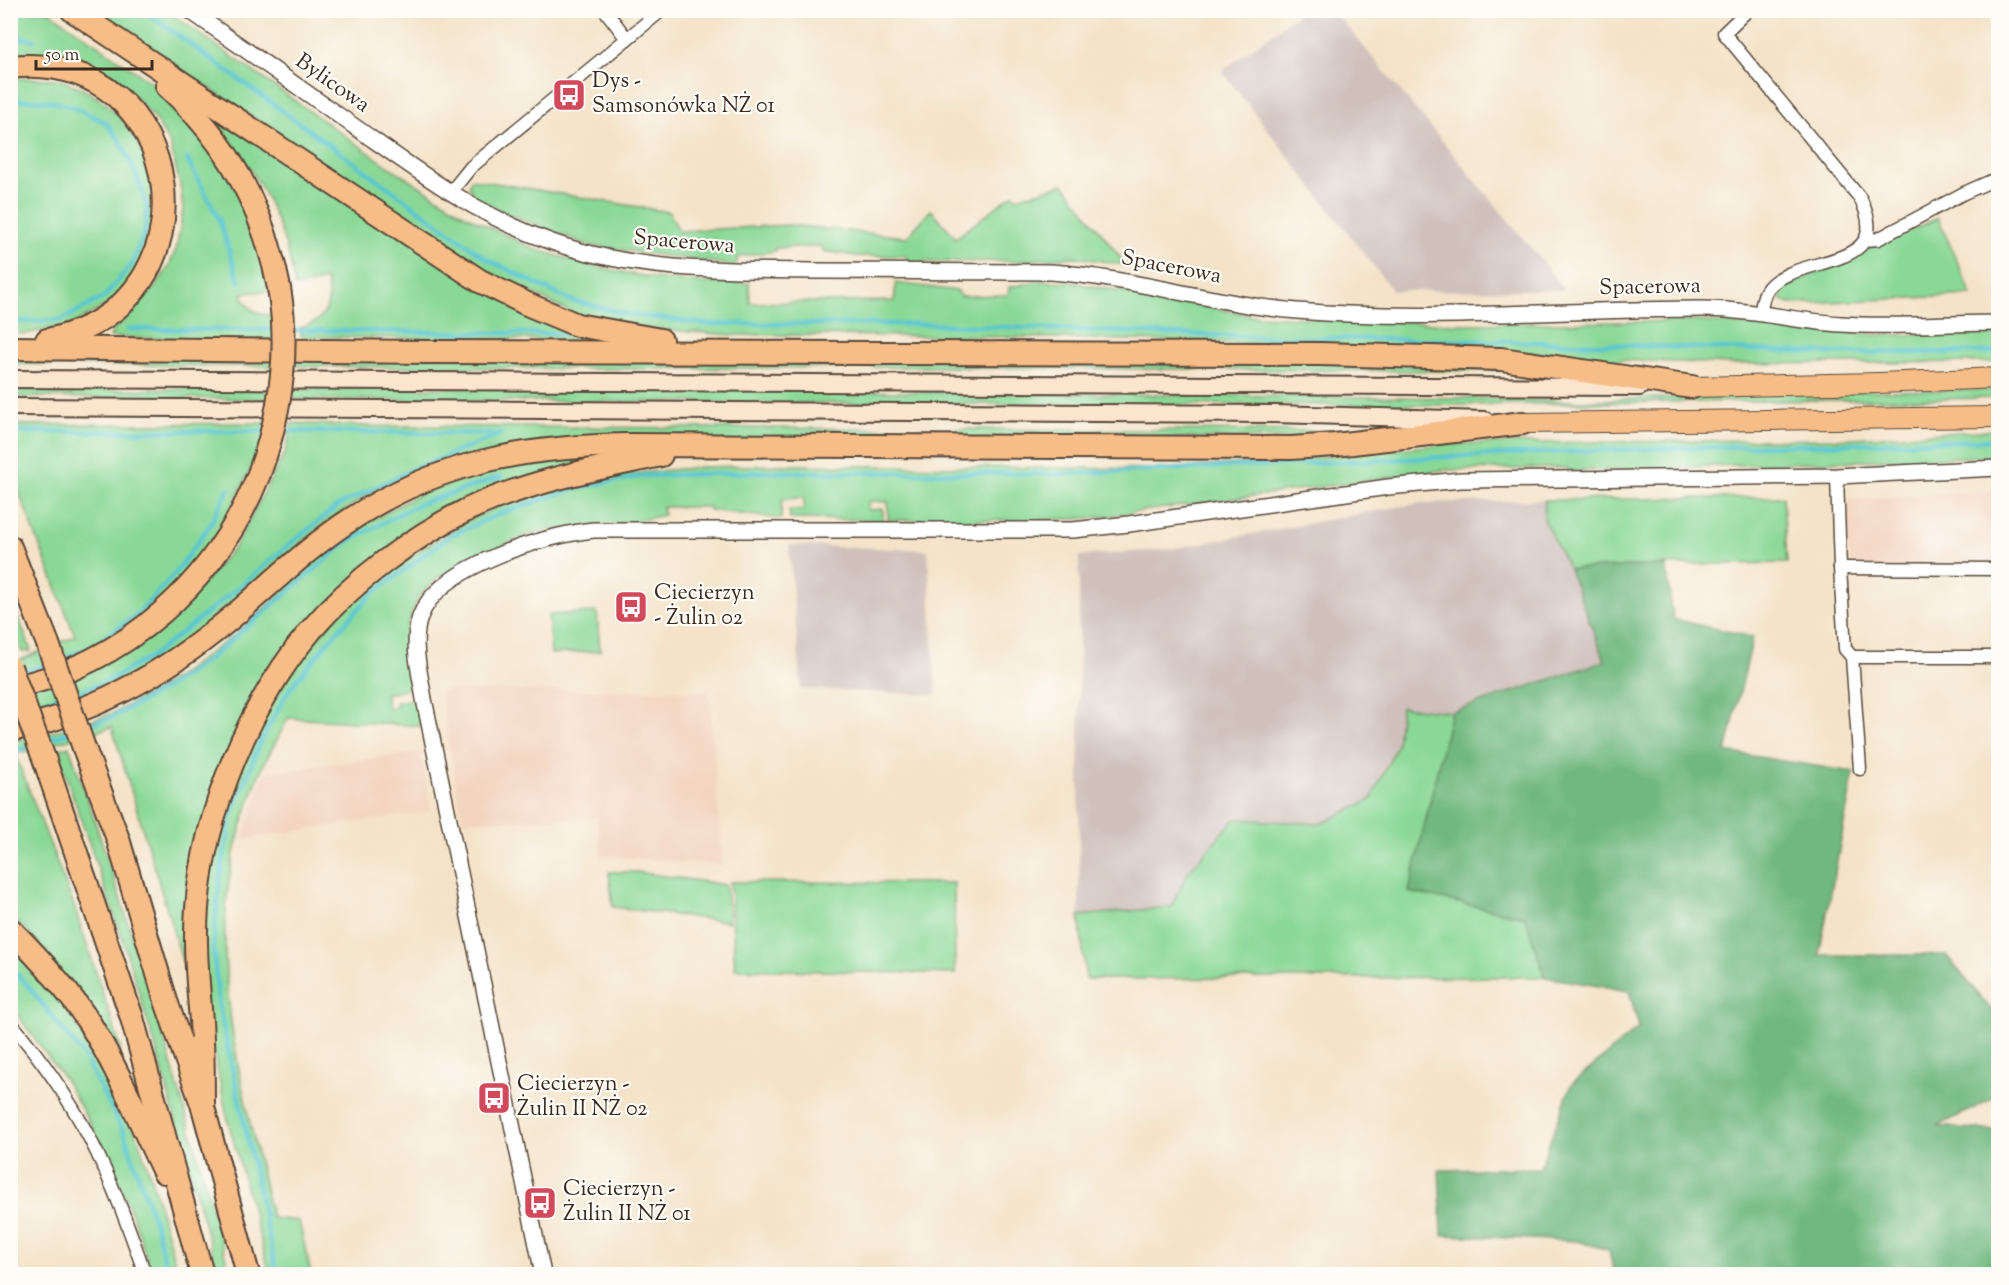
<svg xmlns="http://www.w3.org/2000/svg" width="2009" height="1285" font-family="'Sorts Mill Goudy',serif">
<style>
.built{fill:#f3d4bf}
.industrial{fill:#cfc0bb}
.green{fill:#8ad896;stroke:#62815a;stroke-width:1.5}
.forest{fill:#6fb87f;stroke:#55714e;stroke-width:1.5}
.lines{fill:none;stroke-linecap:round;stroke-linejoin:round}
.stream{stroke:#59c5d0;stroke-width:4.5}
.minor-casing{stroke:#574638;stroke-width:15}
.tertiary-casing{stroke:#574638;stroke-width:18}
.secondary-casing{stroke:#574638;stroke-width:20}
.trunk-casing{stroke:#574638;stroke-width:22}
.motorway-casing{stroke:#574638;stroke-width:26}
.minor{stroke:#fff;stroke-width:12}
.tertiary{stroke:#fff;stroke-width:15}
.secondary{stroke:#fce5cf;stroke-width:16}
.trunk{stroke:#f7bd88;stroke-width:20}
.motorway{stroke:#f7bd88;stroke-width:22}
.motorway-bridge-casing{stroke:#574638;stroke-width:26;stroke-linecap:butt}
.motorway-bridge{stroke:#f7bd88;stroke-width:22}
.labels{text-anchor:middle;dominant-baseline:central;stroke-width:4.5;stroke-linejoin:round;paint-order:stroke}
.poi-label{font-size:22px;fill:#3b2a1e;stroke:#fdfcf7;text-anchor:start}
.street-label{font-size:22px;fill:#3b2a1e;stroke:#fdfcf7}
</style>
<rect width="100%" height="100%" fill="#fdfcf7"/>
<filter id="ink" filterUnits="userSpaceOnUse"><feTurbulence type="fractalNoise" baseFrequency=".0167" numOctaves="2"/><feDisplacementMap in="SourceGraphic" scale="12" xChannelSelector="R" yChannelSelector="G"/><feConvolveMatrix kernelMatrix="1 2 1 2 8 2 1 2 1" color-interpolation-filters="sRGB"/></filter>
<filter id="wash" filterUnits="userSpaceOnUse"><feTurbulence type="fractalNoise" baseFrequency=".008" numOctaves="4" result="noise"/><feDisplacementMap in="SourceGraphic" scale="24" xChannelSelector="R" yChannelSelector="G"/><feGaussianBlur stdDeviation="1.35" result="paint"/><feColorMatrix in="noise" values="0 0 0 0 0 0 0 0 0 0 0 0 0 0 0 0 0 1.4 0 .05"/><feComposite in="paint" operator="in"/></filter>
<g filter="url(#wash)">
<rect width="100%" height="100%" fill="#f4e3c9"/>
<g class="built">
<polygon points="1998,490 1998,566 1850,570 1844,500"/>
<polygon points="440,690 709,691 723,865 601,856 598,818 462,821"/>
<polygon points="421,752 431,811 243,839 264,773"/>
</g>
<g class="industrial">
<polygon points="1302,11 1334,11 1547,267 1564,290 1393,291 1222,71"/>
<polygon points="1545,500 1544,520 1569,569 1606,661 1451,712 1401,707 1397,745 1371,800 1320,824 1235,819 1189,871 1171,908 1079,916 1079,556 1171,549 1419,503"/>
<polygon points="789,545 928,550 936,695 801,689"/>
</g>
<g class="green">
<path d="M 10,11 L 48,11 L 161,89 L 239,185 L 272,291 L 242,293 C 246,308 258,317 274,314 L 275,341 L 110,337 L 112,331 L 131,314 L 155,287 L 168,268 L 177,247 L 183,209 L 181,189 L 170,144 L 155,119 L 128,90 L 85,67 L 52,57 L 28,53 L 11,56 Z"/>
<polygon points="93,11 167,11 388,166 465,215 534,249 597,267 653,278 703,283 749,283 750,303 894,301 896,283 958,291 960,296 1008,295 1009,287 1040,281 1070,282 1257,316 1458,324 1696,321 1881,335 1998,334 1998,362 1734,364 1615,360 1532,353 1241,343 965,336 731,335 617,326 572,313 477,266"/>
<polygon points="10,78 57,79 79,87 103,101 124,122 140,145 153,181 155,218 135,276 116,300 71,325 25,334 11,333"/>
<path d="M 219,116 L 598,340 L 301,337 L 300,328 C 327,320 332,306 326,280 L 295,287 C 285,220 255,169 213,118 Z"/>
<polygon points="471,179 669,212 679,231 788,225 907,237 931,210 956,238 1013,194 1017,198 1064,184 1126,265 1076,257 1014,261 910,262 905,256 857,256 823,251 822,246 775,248 775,251 738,257 736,266 588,245 506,213 474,198 469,185"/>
<polygon points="1938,218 1972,295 1789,304 1780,299 1784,286 1814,274"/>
<polygon points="11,355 1313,362 1525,370 1433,371 911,367 615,369 11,364"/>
<polygon points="673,387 901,392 1476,398 1574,401 1852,391 1998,390 1998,398 1456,405 932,404 11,397 11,390"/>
<polygon points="267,423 263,443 220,531 178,584 134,624 81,652 11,676 11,664 75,636 11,472 11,425"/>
<polygon points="292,423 367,426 1339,431 1338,438 787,438 418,471 365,497 326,522 165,658 99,691 53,709 11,718 10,699 198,590 236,545 285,453"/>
<path d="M 1998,430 L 1998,456 L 1569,471 L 1567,468 L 1445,470 L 1092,518 L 1039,520 L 888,520 L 888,502 L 869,501 L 868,510 L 883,509 L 883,520 L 790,519 L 789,510 L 804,510 L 804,498 L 782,499 L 781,519 L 709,510 L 709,507 L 662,507 L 664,515 L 633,522 L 536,532 L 480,555 L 438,577 L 419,596 L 407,626 L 406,649 L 411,686 L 402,691 L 385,694 L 388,708 L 397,706 L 397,702 L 413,699 L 417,704 L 421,726 L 288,718 C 279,737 267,756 259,775 C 250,799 241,825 235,849 C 206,968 246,1101 272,1218 L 299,1221 L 311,1274 L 270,1274 L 228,1121 L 206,1015 L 202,936 L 208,867 L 241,759 L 286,679 L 314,642 L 340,613 L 378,580 L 420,550 L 469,520 L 519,497 L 601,476 L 703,467 L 783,465 L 1162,469 L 1310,458 L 1447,444 L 1834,439 Z"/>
<polygon points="602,455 423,526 264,680 187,918 183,963 112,727 15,754 74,906 121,1049 117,1054 26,930 11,917 11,742 75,726 115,712 177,677 235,634 341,538 415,496 467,477 513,465"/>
<polygon points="1783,497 1787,563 1666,565 1569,569 1544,520 1545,500"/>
<polygon points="11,596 31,651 22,652 11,622"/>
<polygon points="597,612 600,651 551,654 548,615"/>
<polygon points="1401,707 1451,712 1409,892 1526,917 1545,977 1086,979 1079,916 1171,907 1189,871 1235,819 1320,824 1371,800 1397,745"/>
<path d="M 69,746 C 130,920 183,1096 230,1274 L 218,1274 L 157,1052 L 122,938 L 57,750 Z"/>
<polygon points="609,872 637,872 726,885 729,922 613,907"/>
<polygon points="730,882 954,883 955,974 735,969"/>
<path d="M 10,944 C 51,983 81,1028 107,1077 C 115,1091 125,1106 131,1121 C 151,1171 164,1223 178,1274 L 152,1274 L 134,1220 L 115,1173 L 91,1125 L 65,1080 L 11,1006 Z"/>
</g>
<polygon class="forest" points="1666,565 1673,619 1753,637 1726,752 1854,772 1819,955 1946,955 1998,1018 1998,1096 1938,1126 1998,1131 1998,1274 1614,1274 1609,1250 1577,1241 1442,1235 1439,1170 1540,1168 1571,1085 1639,1027 1629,991 1545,977 1525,917 1409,892 1451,712 1605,661 1569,569"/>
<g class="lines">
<g class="stream">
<polyline points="143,10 487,259 569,300 627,314 705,324 925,324 1257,337 1539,342 1829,353 1998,352"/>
<polyline points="10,36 34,40"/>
<polyline points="10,102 19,100 50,101 73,107 105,122 118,138 136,173 147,207 145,231 132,264 104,297 61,320 10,322"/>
<polyline points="187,159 219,219 239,282"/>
<polyline points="128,329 278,330"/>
<polyline points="289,330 563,334"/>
<polyline points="10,432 266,431"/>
<polyline points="59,660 93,646 138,613 174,575 210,525 228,489"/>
<polyline points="19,673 49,664"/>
<polyline points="73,693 104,683 152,656 227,597 290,544 339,505 418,467 501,434 280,431"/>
<polyline points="32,705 59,697"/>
<polyline points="84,727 115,716 170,686 209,659 348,541 419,504 501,477"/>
<polyline points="44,741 73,731"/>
<polyline points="10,753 33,745"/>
<polyline points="10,967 27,985 83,1055 123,1130 156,1227 168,1274"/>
<polyline points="277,1274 219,1007 213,945 220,877 231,817 260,742 288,691 327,643 372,594 450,536 499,514 577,488 643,476 768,472 1066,474 1604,450 1998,440"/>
</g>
</g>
</g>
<g filter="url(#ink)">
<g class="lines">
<defs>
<g id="minor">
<polyline points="605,10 627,39"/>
<path d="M 1748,10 L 1724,33 L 1860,198 C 1898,271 1798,254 1769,287 C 1763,294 1762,303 1761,312"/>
<polyline points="450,193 471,167 662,10"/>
<polyline points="1865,240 1878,239 1964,193 1998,178"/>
<polyline points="1837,476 1840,568 1845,649 1852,657 1860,769"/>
<polyline points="1840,568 1998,569"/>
<polyline points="1852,657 1998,657"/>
<path d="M 10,1022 C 40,1057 68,1097 89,1137 C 112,1181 129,1228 145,1274"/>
</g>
<g id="tertiary">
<path d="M 189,10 C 246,50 302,90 358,129 C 422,174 478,216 552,242 C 639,273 730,270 821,271 C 898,271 975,272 1051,272 C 1134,278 1214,304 1297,311 C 1432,322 1568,309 1703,309 C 1750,309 1794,321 1841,324 C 1893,328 1946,323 1998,323"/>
<path d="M 543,1274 L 424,699 C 420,673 411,643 420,617 C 438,566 545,535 594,530 L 1073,530 L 1129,524 L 1388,487 L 1461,480 L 1837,476 L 1998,468"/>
</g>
<g id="secondary">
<polyline points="10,379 1640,387"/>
<polyline points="10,407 1274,414 1485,420"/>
</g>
<g id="trunk">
<polyline points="1692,387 1879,383 1998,378"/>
<polyline points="1523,423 1998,417"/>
</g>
<g id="motorway">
<polyline points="72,10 480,281 527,304 577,325 661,340"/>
<path d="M 10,67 C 189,47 225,306 47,340"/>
<path d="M 167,86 C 228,142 263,206 279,288"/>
<polyline points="10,348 428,352 1320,354 1501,359 1692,387"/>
<polyline points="10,547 48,644"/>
<path d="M 10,688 C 125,665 217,581 259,474"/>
<path d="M 10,730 C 93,714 167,672 231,618 C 270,585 307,548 350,520 C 437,462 524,447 626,445 L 1291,448 L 1335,445 L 1523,423"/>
<polyline points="84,748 118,839 166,1001 203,1107 248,1274"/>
<polyline points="45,761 132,1018 202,1274"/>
<path d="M 10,929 C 39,958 68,989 90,1024 C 119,1071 140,1122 164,1172"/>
<path d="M 203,1107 C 203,1079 203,1050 201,1021 C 198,983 194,946 197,908 C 204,812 249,704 311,630 C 352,582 412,537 469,509 C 529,481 596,469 661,455"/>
</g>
</defs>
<use href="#minor" class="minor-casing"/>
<use href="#tertiary" class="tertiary-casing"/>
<use href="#secondary" class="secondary-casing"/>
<use href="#trunk" class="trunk-casing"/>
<use href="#motorway" class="motorway-casing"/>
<use href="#minor" class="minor"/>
<use href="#tertiary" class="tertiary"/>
<use href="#secondary" class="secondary"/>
<use href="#trunk" class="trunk"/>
<use href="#motorway" class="motorway"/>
<defs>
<g id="motorway-bridge">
<path d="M 259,474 C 281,413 290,352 279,288"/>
<polyline points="48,644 84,748"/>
<polyline points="10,667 45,761"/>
</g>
</defs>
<use href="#motorway-bridge" class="motorway-bridge-casing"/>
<use href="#motorway-bridge" class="motorway-bridge"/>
</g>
</g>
<defs>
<symbol id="bus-square" viewBox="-11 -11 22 22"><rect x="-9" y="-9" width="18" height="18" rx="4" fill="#d1495b" stroke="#fdfcf7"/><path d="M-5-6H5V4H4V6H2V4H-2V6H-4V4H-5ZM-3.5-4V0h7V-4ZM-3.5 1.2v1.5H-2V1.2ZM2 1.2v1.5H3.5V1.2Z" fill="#fff"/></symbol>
</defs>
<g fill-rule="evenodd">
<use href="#bus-square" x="550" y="76" width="38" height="38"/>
<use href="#bus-square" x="612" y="588" width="38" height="38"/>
<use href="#bus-square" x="475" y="1079" width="38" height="38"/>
<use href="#bus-square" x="521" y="1184" width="38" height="38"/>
</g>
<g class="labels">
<g class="poi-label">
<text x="592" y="82">Dys -<tspan x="592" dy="25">Samsonówka NŻ 01</tspan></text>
<text x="654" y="594">Ciecierzyn<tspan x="654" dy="25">- Żulin 02</tspan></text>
<text x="517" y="1085">Ciecierzyn -<tspan x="517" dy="25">Żulin II NŻ 02</tspan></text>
<text x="563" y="1190">Ciecierzyn -<tspan x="563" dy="25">Żulin II NŻ 01</tspan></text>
</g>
<g class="street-label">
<text transform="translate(332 84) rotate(35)">Bylicowa</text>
<text transform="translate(684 243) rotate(5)">Spacerowa</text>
<text transform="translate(1171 268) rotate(11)">Spacerowa</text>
<text transform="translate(1650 288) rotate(-1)">Spacerowa</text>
</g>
</g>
<rect width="2009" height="1285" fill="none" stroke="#fdfcf7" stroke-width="36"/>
<path d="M36 60v9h116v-9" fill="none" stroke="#3b2a1e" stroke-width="3"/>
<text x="45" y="60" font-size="18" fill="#3b2a1e" stroke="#fdfcf7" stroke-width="4.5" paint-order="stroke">50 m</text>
</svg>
